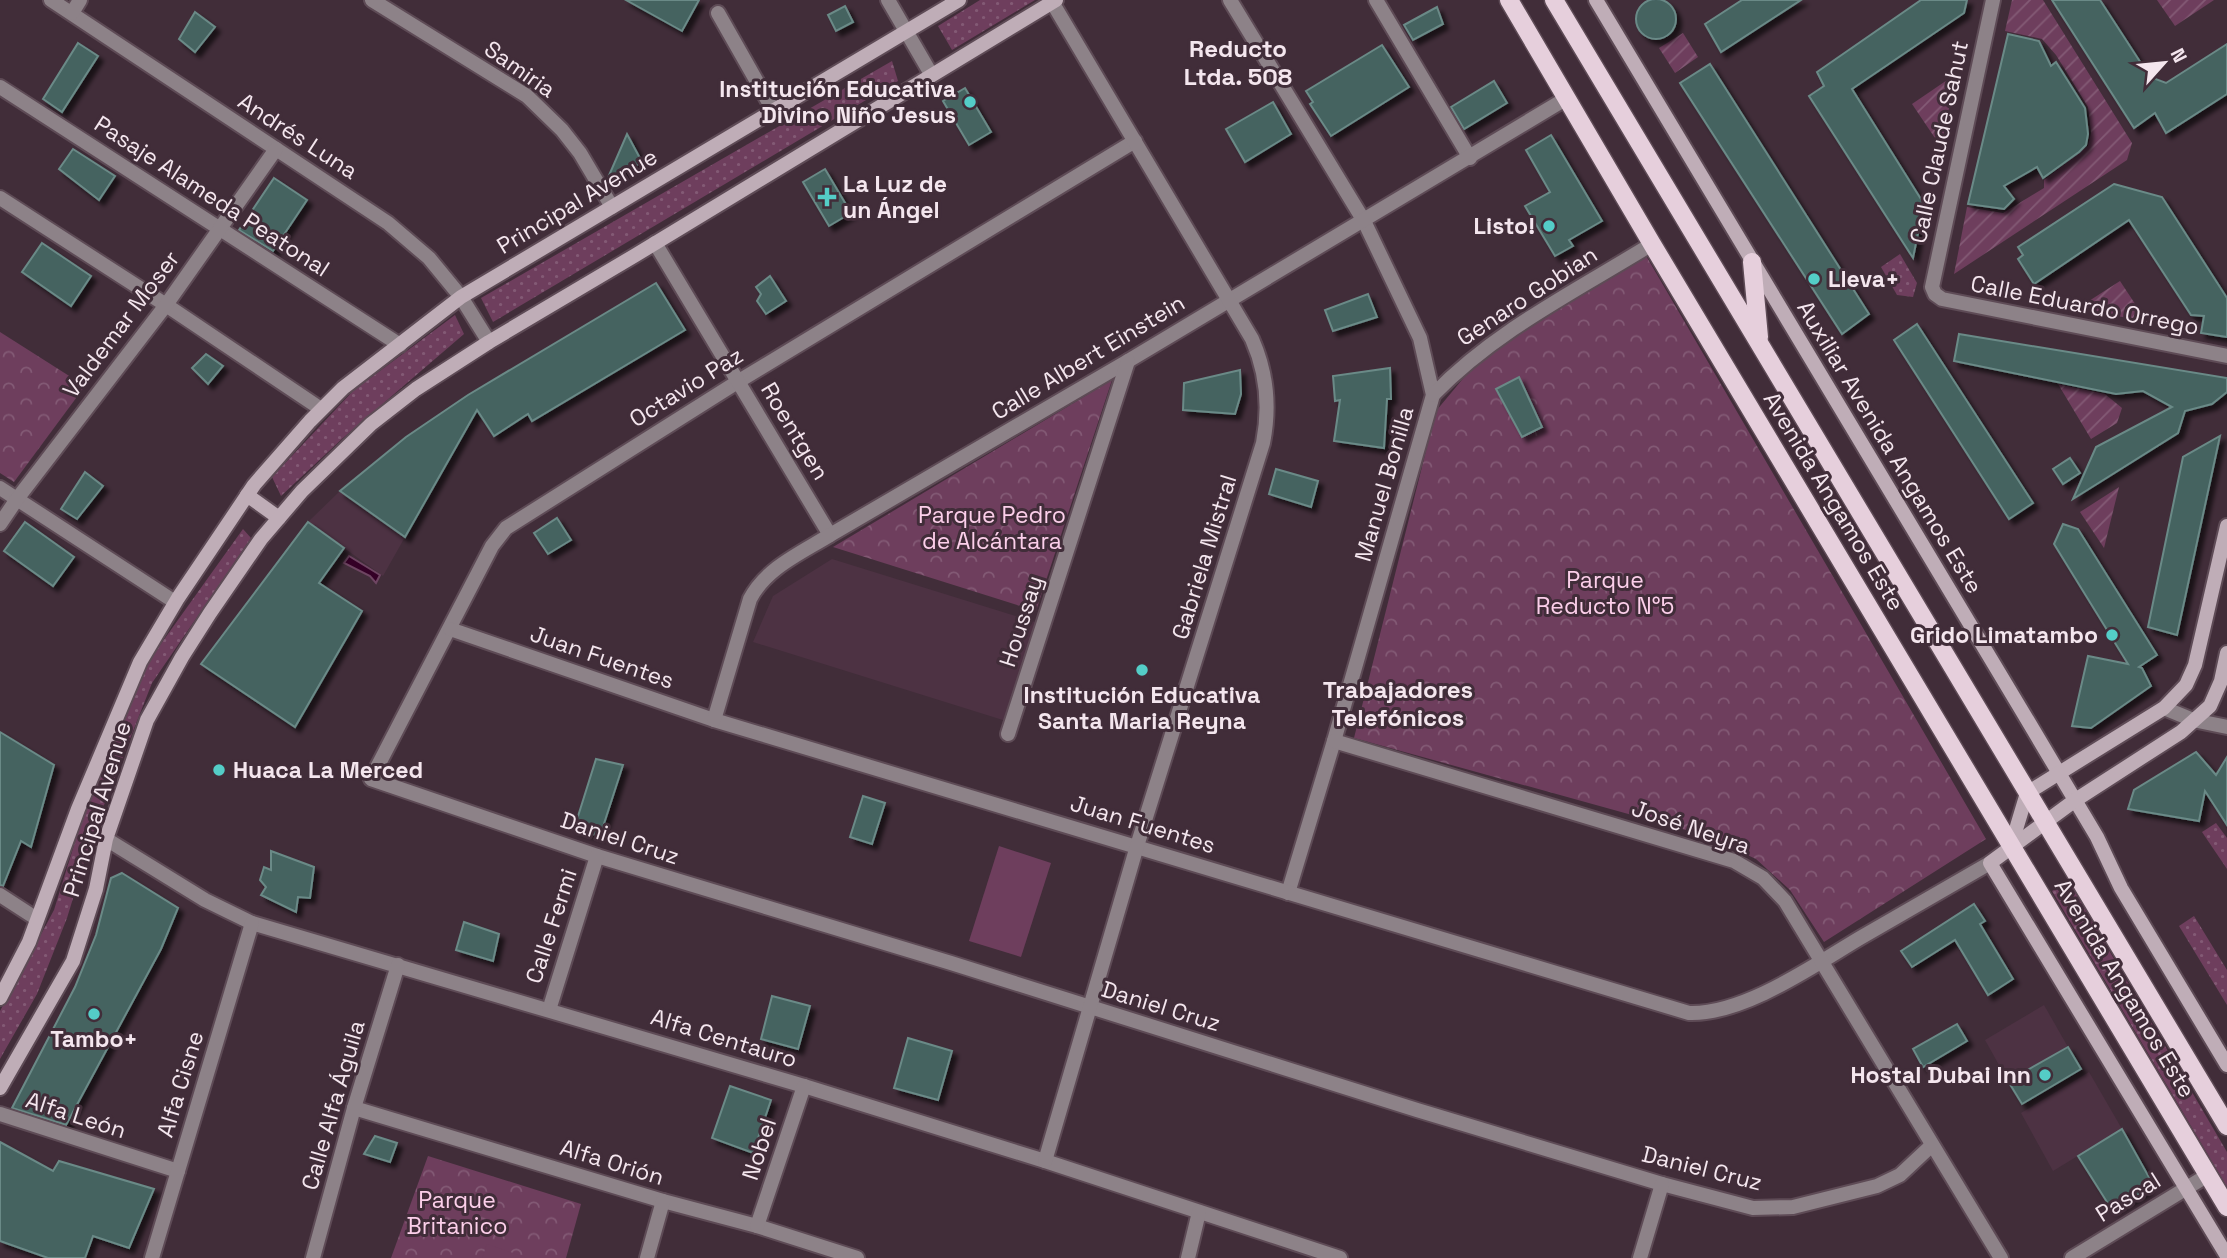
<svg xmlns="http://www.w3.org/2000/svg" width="2227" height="1258" font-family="'Space Grotesk',sans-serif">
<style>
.built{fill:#4d3243}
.grass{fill:url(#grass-dots)}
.park{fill:url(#park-crowns)}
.garden{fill:url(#garden-furrows)}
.pitch{fill:#6e3e5d}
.water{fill:#340026;stroke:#6e4562;stroke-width:2}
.building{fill:#456361;stroke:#6a8a87;stroke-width:2;filter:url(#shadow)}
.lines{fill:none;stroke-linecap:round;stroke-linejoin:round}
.street-casing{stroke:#5e4b56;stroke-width:18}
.secondary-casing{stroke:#5e4b56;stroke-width:18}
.primary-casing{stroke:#5e4b56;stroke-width:21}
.street{stroke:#8d8288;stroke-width:14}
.secondary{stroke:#bfadb7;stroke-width:14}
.primary{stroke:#e6cfdc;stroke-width:18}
.poi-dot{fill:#54cdc7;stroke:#412d39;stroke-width:2.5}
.labels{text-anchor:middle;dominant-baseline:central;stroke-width:6;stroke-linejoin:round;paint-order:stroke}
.street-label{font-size:23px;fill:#f4e6ee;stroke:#412d39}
.poi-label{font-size:23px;font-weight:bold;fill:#f4e6ee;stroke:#412d39;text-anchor:end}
.park-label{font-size:23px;fill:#fccfea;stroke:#412d39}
.neighbourhood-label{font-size:24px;font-weight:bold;fill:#f4e6ee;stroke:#412d39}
</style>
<defs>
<pattern id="grass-dots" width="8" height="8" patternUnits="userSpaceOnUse" patternTransform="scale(1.75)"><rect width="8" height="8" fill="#6e3e5d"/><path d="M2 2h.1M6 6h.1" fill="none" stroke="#835a75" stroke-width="1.8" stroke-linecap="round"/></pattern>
<pattern id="park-crowns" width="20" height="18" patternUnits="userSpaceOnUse" patternTransform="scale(1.75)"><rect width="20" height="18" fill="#6e3e5d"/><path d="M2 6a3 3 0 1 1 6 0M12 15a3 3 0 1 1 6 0" fill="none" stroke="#835a75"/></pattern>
<pattern id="garden-furrows" width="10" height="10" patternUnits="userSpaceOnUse" patternTransform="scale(1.75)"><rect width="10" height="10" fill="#6e3e5d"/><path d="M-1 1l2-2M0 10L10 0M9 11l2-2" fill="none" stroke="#835a75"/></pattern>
<filter id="shadow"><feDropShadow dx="5" dy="5" stdDeviation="2" flood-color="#0009"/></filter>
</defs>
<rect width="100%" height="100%" fill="#412d39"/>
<g class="built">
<polygon points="340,491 405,537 383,576 308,522"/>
<polygon points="832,559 1038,623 1006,721 753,642 773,596"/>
<polygon points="2044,1005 2068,1047 2008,1081 1985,1040"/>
<polygon points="2089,1072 2122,1129 2053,1171 2021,1113"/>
</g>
<g class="grass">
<polygon points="980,0 1035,0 952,50 938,26"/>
<polygon points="892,61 898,81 493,322 481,298"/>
<polygon points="1900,254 1917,283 1913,297 1897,295 1881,267"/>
<polygon points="455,315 464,334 343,438 281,496 272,477 353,391"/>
<polygon points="243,529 251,538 152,683 93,833 67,918 37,994 0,1059 0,1011 54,910 83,816 145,666"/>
<polygon points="2216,823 2227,838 2227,869 2202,832"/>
<polygon points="2069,882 2227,1152 2227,1187 2052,891"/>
<polygon points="2194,916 2227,970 2227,1005 2179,926"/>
</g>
<g class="park">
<polygon points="1645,254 1986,839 1824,942 1790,890 1756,859 1704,835 1354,738 1436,411 1466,375 1510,337"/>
<polygon points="0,332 85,386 14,482 0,473"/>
<polygon points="1112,380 1036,611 833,547"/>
<polygon points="428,1156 581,1204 566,1258 391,1258"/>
</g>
<g class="garden">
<polygon points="2012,0 2043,0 2132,143 2127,160 1954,274 1967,207 2003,213 2044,188 2044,180 2088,146 2091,133 2088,107 2056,55 2042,39 2005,31"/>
<polygon points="2157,0 2214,0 2175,26"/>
<polygon points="1683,33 1698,57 1675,73 1659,48"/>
<polygon points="1956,74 1941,147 1912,104"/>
<polygon points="2120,281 2147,322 2078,308"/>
<polygon points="2058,384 2105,394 2122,408 2117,423 2091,439"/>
<polygon points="2119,487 2104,548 2080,512"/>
</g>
<g class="pitch">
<polygon points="999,846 1051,863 1021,957 969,941"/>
<polygon points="487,1244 527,1258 482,1258"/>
</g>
<polygon class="water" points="349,556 380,575 376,583 370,576 344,563"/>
<g class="building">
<circle cx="1656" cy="19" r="20"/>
<polygon points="626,0 699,0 682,31"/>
<polygon points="1742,0 1801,0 1721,52 1705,24"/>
<polygon points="1921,0 1967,0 1964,13 1852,89 1924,204 1913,258 1809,96 1824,86 1817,72"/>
<polygon points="2052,0 2100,0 2150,77 2166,83 2227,44 2227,94 2166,133 2155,113 2134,128"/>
<polygon points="845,6 853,22 836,31 828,15"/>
<polygon points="1437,7 1443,24 1413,40 1404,25"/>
<polygon points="195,12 215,27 195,52 179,39"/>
<polygon points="2008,34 2039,41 2051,66 2056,62 2085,108 2088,134 2086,145 2079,152 2043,178 2037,167 2004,186 2014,199 2004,209 1968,204"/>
<polygon points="78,43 98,56 62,112 43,99"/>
<polygon points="1382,45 1409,87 1331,136 1310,104 1313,102 1306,91"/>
<polygon points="1710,64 1869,314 1842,334 1680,83"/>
<polygon points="1494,81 1507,103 1464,129 1451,107"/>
<polygon points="965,88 991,132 969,145 943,101"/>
<polygon points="1273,102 1291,134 1245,162 1226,129"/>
<polygon points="627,134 642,162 608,182 607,180"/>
<polygon points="1551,135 1602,221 1569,240 1573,246 1555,256 1525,206 1550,192 1526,150"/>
<polygon points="73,149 115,176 99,200 59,169"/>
<polygon points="825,169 851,213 829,226 803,182"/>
<polygon points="274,178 307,200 273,251 239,230"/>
<polygon points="2114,184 2162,197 2227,298 2227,337 2201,333 2204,316 2191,315 2129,220 2034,284 2018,259 2023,255 2018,247"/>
<polygon points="42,243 91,276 71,306 22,272"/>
<polygon points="770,276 786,301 766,314 757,301 761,294 756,287"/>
<polygon points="656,283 685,330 532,421 528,414 494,436 477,410 405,537 340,491 406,437 468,395"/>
<polygon points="1368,294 1377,317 1333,331 1325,310"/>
<polygon points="1917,324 2033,503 2009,519 1894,340"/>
<polygon points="1959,334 2227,378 2227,392 2212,404 2185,411 2178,433 2073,499 2096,447 2172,407 2143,391 2116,394 1954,361"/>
<polygon points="206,354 223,366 208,384 192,368"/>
<polygon points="1390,368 1391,399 1387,399 1384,448 1334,441 1340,400 1335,401 1333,376"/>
<polygon points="1240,370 1241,394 1235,414 1183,410 1184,383"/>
<polygon points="1519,377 1542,427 1522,437 1496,389"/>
<polygon points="2220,436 2177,635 2148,627 2183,457"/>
<polygon points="2070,458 2080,473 2063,484 2053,469"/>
<polygon points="1276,469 1318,481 1311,507 1269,494"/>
<polygon points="85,472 103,486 77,519 61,509"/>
<polygon points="557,518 571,540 548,554 534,533"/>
<polygon points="25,522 74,557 53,586 4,551"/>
<polygon points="308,522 344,548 319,583 362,611 295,727 201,664"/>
<polygon points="2063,524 2078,529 2157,655 2139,667 2142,668 2151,686 2091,728 2072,726 2088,656 2128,664 2054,544"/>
<polygon points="0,732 54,765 31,847 21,841 3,886 0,885"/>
<polygon points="2196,752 2216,775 2227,757 2227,825 2205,791 2199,821 2128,809 2134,790"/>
<polygon points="596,759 623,765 600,836 574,829"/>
<polygon points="863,796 885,803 872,844 850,837"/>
<polygon points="271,851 314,867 310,898 298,897 296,912 261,895 266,887 260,880 264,867 271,870"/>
<polygon points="122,873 178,908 161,949 66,1125 12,1108 75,987 96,935 111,878"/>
<polygon points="1974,904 1985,921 1980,924 2013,979 1988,995 1955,940 1912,967 1901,951"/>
<polygon points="464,922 499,934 493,961 456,950"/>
<polygon points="772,996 810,1006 798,1049 761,1039"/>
<polygon points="1957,1024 1967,1041 1923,1067 1913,1049"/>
<polygon points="908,1038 952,1051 938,1100 894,1088"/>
<polygon points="2068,1047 2081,1069 2022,1104 2008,1081"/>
<polygon points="730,1086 771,1100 753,1153 712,1138"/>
<polygon points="2122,1129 2150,1179 2146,1190 2112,1210 2078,1156"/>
<polygon points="375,1136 397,1143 390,1162 364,1154"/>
<polygon points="0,1142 53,1171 59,1161 154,1189 129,1248 93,1236 85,1258 48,1258 0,1241"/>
</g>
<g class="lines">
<defs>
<g id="street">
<polyline points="51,0 388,223 429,258 461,297 489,342"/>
<polyline points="372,0 527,96 562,130 580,153 612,207"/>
<polyline points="888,0 931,74"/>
<polyline points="1230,0 1364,221 1420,338 1433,395 1334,741 1288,893"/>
<polyline points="1376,0 1470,158"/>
<polyline points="1993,0 1932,287 1935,294 1942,299 2227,356"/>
<polyline points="72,13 80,0"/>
<polyline points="718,13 773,110"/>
<polyline points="0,87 400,345"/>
<polyline points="1135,141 739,381 506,528 492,546 371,779 597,856 951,963 1417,1110 1662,1184 1753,1208 1793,1207 1877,1186 1900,1175 1932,1145"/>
<polyline points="0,198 166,305 321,409"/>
<polyline points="655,243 830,535"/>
<path d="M 1433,395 C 1496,330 1576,291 1652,244"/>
<polyline points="0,488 175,602"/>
<polyline points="0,524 17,499 166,305 276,149"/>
<path d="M 450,629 L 714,720 L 1689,1013 C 1743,1015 1813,966 1860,938 C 1903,913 1947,888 1990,863"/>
<polyline points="2164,708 2193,720 2227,727"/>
<path d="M 714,720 L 750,599 C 766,568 801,553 830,535 L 1128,361 L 1567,98"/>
<polyline points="1008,734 1128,361"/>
<polyline points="1334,741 1734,861 1763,878 1785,901 2001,1258"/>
<polyline points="106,839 205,900 252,923 804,1086 1045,1161 1340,1258"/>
<polyline points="0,895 37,919"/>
<polyline points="549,1010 597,856"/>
<polyline points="354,1108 663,1201 757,1226 857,1258"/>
<polyline points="0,1114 178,1171"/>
<path d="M 1045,1161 L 1137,846 L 1263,443 C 1270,408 1267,373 1252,339 L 1052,2"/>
<polyline points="757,1226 804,1086"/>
<polyline points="152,1258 252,923"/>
<polyline points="313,1258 354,1108 398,965"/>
<polyline points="647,1258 663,1201"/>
<polyline points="1188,1258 1199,1212"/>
<polyline points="1640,1258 1662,1184"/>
<polyline points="2072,1258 2208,1175"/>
</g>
<g id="secondary">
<polyline points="1596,0 2022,711 2097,837 2121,888 2227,1065"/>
<polyline points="247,495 279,518"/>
<polyline points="2227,653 2221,681 2210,706 2181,732 2074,801 1990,863 2227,1256"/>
<polyline points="2011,846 2027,793 2164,708 2186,685 2195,665 2227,526"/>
<polyline points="0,998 29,942 78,809 140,662 178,598 254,485 310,421 343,388 461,297 959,0"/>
<polyline points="0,1088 73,961 96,889 106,839 147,720 182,657 210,613 261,539 302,491 371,424 416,389 489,342 634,256 1056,0"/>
</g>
<g id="primary">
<polyline points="1509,0 1652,244 2227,1207"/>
<polyline points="1554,0 2227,1126"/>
<polyline points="1752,262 1759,337"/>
</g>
</defs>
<use href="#street" class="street-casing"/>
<use href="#secondary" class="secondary-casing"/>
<use href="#primary" class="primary-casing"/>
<use href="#street" class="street"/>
<use href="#secondary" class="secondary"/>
<use href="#primary" class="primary"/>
</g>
<g class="poi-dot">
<circle cx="970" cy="102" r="7"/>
<path d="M823.5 186.5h7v7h7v7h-7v7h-7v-7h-7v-7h7z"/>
<circle cx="1549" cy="226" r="7"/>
<circle cx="1814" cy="279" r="7"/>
<circle cx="2112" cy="635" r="7"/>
<circle cx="1142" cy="670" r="7"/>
<circle cx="219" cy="770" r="7"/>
<circle cx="94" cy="1014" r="7"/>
<circle cx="2045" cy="1075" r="7"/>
</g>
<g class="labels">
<g class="street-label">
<text transform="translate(520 69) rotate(35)">Samiria</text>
<text transform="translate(298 136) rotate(33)">Andrés Luna</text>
<text transform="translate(1939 142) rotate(-78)">Calle Claude Sahut</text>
<text transform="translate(212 196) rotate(33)">Pasaje Alameda Peatonal</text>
<text transform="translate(577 201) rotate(-31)">Principal Avenue</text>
<text transform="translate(1527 296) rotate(-33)">Genaro Gobian</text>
<text transform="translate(2085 305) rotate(11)">Calle Eduardo Orrego</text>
<text transform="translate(121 324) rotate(-53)">Valdemar Moser</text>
<text transform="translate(1088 357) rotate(-31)">Calle Albert Einstein</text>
<text transform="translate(686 387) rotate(-32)">Octavio Paz</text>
<text transform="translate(795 431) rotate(59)">Roentgen</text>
<text transform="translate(1890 447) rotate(59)">Auxiliar Avenida Angamos Este</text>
<text transform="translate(1384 484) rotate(-74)">Manuel Bonilla</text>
<text transform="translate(1834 501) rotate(59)">Avenida Angamos Este</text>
<text transform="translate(1204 557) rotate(-73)">Gabriela Mistral</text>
<text transform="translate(1021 621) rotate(-72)">Houssay</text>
<text transform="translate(602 657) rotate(19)">Juan Fuentes</text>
<text transform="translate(97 809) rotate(-73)">Principal Avenue</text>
<text transform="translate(1143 824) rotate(17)">Juan Fuentes</text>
<text transform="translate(1691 827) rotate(19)">José Neyra</text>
<text transform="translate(620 838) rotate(18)">Daniel Cruz</text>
<text transform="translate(551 926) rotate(-72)">Calle Fermi</text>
<text transform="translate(2125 988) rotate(59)">Avenida Angamos Este</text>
<text transform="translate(1161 1006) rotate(17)">Daniel Cruz</text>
<text transform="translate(724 1038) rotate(17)">Alfa Centauro</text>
<text transform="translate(180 1084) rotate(-73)">Alfa Cisne</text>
<text transform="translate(333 1105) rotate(-74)">Calle Alfa Águila</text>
<text transform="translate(76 1115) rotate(18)">Alfa León</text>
<text transform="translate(759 1149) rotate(-72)">Nobel</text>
<text transform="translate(612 1162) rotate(17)">Alfa Orión</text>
<text transform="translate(1702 1168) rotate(14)">Daniel Cruz</text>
<text transform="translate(2128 1197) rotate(-32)">Pascal</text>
</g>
<g class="poi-label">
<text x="956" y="89">Institución Educativa<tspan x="956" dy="26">Divino Niño Jesus</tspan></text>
<text x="843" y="184" text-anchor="start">La Luz de<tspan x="843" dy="26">un Ángel</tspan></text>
<text x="1535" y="226">Listo!</text>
<text x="1828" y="279" text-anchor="start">Lleva+</text>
<text x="2098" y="635">Grido Limatambo</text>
<text x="1142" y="695" text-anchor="middle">Institución Educativa<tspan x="1142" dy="26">Santa Maria Reyna</tspan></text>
<text x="233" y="770" text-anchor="start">Huaca La Merced</text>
<text x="94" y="1039" text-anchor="middle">Tambo+</text>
<text x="2031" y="1075">Hostal Dubai Inn</text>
</g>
<g class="park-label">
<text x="992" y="515">Parque Pedro<tspan x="992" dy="26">de Alcántara</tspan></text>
<text x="1605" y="580">Parque<tspan x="1605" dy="26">Reducto N°5</tspan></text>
<text x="457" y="1200">Parque<tspan x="457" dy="26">Britanico</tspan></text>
</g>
<g class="neighbourhood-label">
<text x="1238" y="48">Reducto<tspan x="1238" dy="28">Ltda. 508</tspan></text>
<text x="1398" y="689">Trabajadores<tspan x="1398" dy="28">Telefónicos</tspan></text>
</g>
</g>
<g transform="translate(2164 63) rotate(63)" stroke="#412d39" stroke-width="5" paint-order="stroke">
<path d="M0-5L12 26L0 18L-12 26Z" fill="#f4e6ee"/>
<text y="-10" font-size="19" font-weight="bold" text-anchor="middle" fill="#f4e6ee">N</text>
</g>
</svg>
